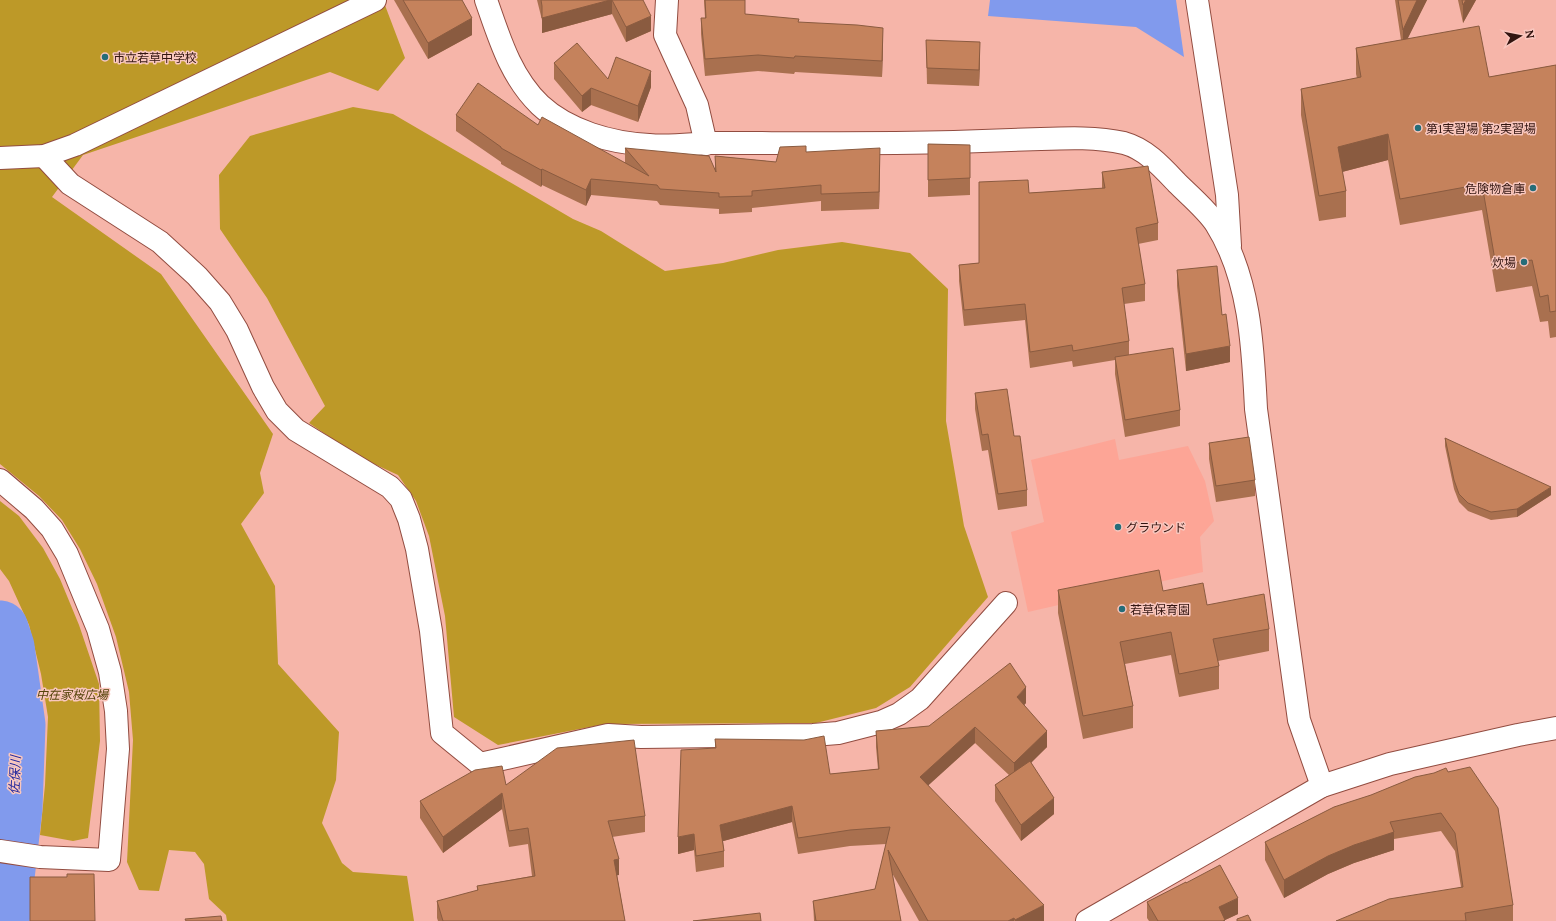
<svg xmlns="http://www.w3.org/2000/svg" width="1556" height="921" font-family="Lora,'Noto Sans JP',serif">
<style>
.built{fill:#fda596}
.green{fill:#bd9928}
.water{fill:#819aed}
.lines{fill:none;stroke-linecap:round;stroke-linejoin:round}
.river{stroke:#819aed;stroke-width:57}
.street-casing{stroke:#924c40;stroke-width:24}
.street{stroke:#fff;stroke-width:22}
.wall{fill:#a9704f}
.shaded-wall{fill:#8a5b40}
.building{fill:#c5825c;stroke:#8a5b40}
.poi-dot{fill:#256d79;stroke:#f9c7be;stroke-width:1.5}
.labels{text-anchor:middle;dominant-baseline:central;stroke-width:3;stroke-linejoin:round;paint-order:stroke}
.poi-label{font-size:12px;fill:#321510;stroke:#f9c7be;text-anchor:start}
.park-label{font-size:12px;font-style:italic;fill:#55430a;stroke:#f9c7be}
.water-label{font-size:13px;font-style:italic;fill:#1f259c;stroke:#f9c7be}
</style>
<rect width="100%" height="100%" fill="#f6b5a9"/>
<polygon class="built" points="1115,439 1119,460 1188,446 1205,481 1214,521 1200,537 1203,572 1028,612 1011,532 1044,522 1031,460"/>
<g class="green">
<polygon points="0,0 383,0 405,58 378,91 330,72 83,155 52,197 161,274 273,434 260,473 264,493 241,524 275,586 278,664 339,732 336,780 322,823 342,863 353,872 407,876 414,921 227,921 226,915 209,899 204,864 195,852 169,850 159,891 139,890 127,862 133,740 129,692 116,637 97,584 80,549 62,520 39,496 0,464"/>
<polygon points="353,107 393,114 573,219 601,231 665,271 723,263 778,250 842,242 910,253 948,289 946,421 964,526 988,597 910,687 876,708 816,723 605,724 498,745 454,717 445,616 429,536 416,501 398,475 359,457 309,423 325,406 267,298 220,229 219,175 250,136"/>
<polygon points="0,501 19,516 43,548 60,579 79,625 99,684 100,741 88,838 73,841 40,835 45,785 48,717 41,674 29,625 9,581 0,569"/>
</g>
<polygon class="water" points="990,0 1176,0 1184,57 1136,27 988,16"/>
<g class="lines">
<polyline class="river" points="0,629 6,647 17,725 14,808 1,921"/>
<defs>
<g id="street">
<path d="M 486,0 C 499,37 510,76 540,105 C 568,131 611,143 649,145 C 669,147 690,144 711,143 C 792,143 873,144 954,142 C 983,141 1012,140 1041,139 C 1069,138 1097,137 1124,143 C 1146,149 1162,167 1177,183 C 1189,195 1207,210 1216,224 C 1250,278 1253,347 1256,409 L 1299,720 L 1322,786"/>
<polyline points="667,0 665,35 697,105 706,144"/>
<polyline points="1197,0 1227,195 1230,246"/>
<polyline points="44,156 70,184 160,242 197,276 220,302 237,330 263,387 277,411 296,430 390,487 401,499 409,519 417,549 431,631 442,733 480,764 608,735 641,737 813,735 838,733 881,722 899,714 920,699 1006,603"/>
<polyline points="0,158 44,156 75,145 375,0"/>
<polyline points="0,480 34,509 52,529 67,554 98,629 110,672 116,711 118,749 109,860 40,857 0,851"/>
<polyline points="1087,921 1322,786 1390,764 1518,735 1556,728"/>
</g>
</defs>
<use href="#street" class="street-casing"/>
<use href="#street" class="street"/>
</g>
<g class="wall">
<polygon points="394,0 462,0 472,35 428,59"/>
<polygon points="537,0 643,0 651,31 626,42 612,14 542,33 542,20"/>
<polygon points="704,0 745,0 745,14 799,22 883,44 882,77 795,72 794,74 758,71 705,76 701,34 701,18 705,18"/>
<polygon points="1395,0 1427,0 1407,39 1489,77 1556,65 1556,337 1550,338 1548,321 1540,322 1532,286 1496,292 1482,210 1400,225 1388,160 1342,172 1346,191 1346,217 1319,221 1301,115 1301,89 1357,78 1356,74 1356,48 1401,40"/>
<polygon points="1458,0 1476,0 1463,23"/>
<polygon points="926,40 980,58 979,86 927,84"/>
<polygon points="554,63 608,79 651,87 638,122 591,105 582,112 554,79"/>
<polygon points="456,115 538,125 625,163 625,148 715,169 715,156 776,162 806,152 880,165 879,209 821,211 821,201 752,208 752,212 719,214 719,209 660,205 657,201 591,195 586,206 542,185 541,187 501,164 501,162 456,131"/>
<polygon points="928,144 970,145 970,195 928,197"/>
<polygon points="1102,172 1158,223 1158,240 1138,244 1145,284 1145,301 1124,304 1129,341 1129,355 1180,410 1180,426 1125,437 1115,374 1115,360 1073,367 1072,361 1030,368 1025,320 964,326 959,281 959,265 979,263 1029,193 1102,188"/>
<polygon points="1177,270 1222,315 1230,362 1186,371 1177,286"/>
<polygon points="975,393 1014,436 1027,490 1027,506 998,510 988,450 982,451 975,409"/>
<polygon points="1445,438 1551,495 1517,517 1491,520 1468,511 1459,502 1454,489 1445,446"/>
<polygon points="1209,443 1255,480 1255,496 1216,502 1209,459"/>
<polygon points="1058,590 1163,591 1207,605 1269,629 1269,651 1218,661 1219,666 1219,689 1179,697 1171,655 1125,664 1133,706 1133,728 1083,739 1058,613"/>
<polygon points="1026,703 1024,705 1047,747 1031,762 1054,814 1021,841 995,801 995,785 1009,775 975,743 928,785 1044,921 919,921 892,873 901,921 814,921 813,901 875,889 886,844 850,846 798,854 792,822 723,841 724,851 724,867 696,872 694,850 678,854 715,748 715,739 830,774 878,769 876,747 876,731 929,726"/>
<polygon points="1415,777 1513,905 1513,921 1336,921 1461,887 1455,851 1441,831 1394,839 1394,850 1354,863 1328,874 1284,898 1265,860 1265,842"/>
<polygon points="506,785 645,816 645,832 612,837 619,875 617,875 625,921 438,921 437,918 437,901 477,891 477,886 532,876 528,844 509,847 502,809 443,853 420,818 420,801"/>
<polygon points="1186,883 1238,914 1225,920 1225,921 1149,921 1147,918 1147,902"/>
</g>
<g class="shaded-wall">
<polygon points="610,0 612,0 612,14 542,33 542,18"/>
<polygon points="1417,0 1427,0 1403,48 1403,30"/>
<polygon points="1466,0 1476,0 1463,23 1463,5"/>
<polygon points="651,16 651,31 626,42 626,27"/>
<polygon points="472,18 472,35 428,59 428,43"/>
<polygon points="883,28 883,44 882,77 882,61"/>
<polygon points="980,42 980,58 979,86 979,70"/>
<polygon points="651,71 651,87 638,122 638,106"/>
<polygon points="591,88 591,105 582,112 582,96"/>
<polygon points="1388,134 1388,160 1338,173 1338,147"/>
<polygon points="880,148 880,165 879,209 879,192"/>
<polygon points="542,169 542,185 541,187 541,170"/>
<polygon points="591,179 591,195 586,206 586,190"/>
<polygon points="1230,346 1230,362 1186,371 1186,354"/>
<polygon points="1551,487 1551,495 1517,517 1517,509"/>
<polygon points="1026,687 1026,703 1017,713 1017,697"/>
<polygon points="975,727 975,743 920,793 920,777"/>
<polygon points="1047,731 1047,747 1014,780 1014,763"/>
<polygon points="502,793 502,809 443,853 443,837"/>
<polygon points="1054,798 1054,814 1021,841 1021,825"/>
<polygon points="792,806 792,822 720,842 720,825"/>
<polygon points="1394,832 1394,850 1354,863 1328,874 1284,898 1284,880 1328,856 1354,845"/>
<polygon points="694,834 694,850 678,854 678,837"/>
<polygon points="619,859 619,875 614,876 614,860"/>
<polygon points="1238,898 1238,914 1225,920 1225,921 1219,921 1219,907"/>
<polygon points="1044,905 1044,921 1015,921 1015,920"/>
<polygon points="1014,918 1014,921 1008,921"/>
</g>
<g class="building">
<polygon points="403,0 462,0 472,18 428,43"/>
<polygon points="541,0 610,0 542,18 542,6"/>
<polygon points="612,0 643,0 651,16 626,27"/>
<polygon points="705,0 745,0 745,14 799,19 798,22 857,25 883,28 882,61 795,56 794,58 758,55 705,59 701,18 706,18"/>
<polygon points="1398,0 1417,0 1403,30"/>
<polygon points="1462,0 1466,0 1463,5"/>
<polygon points="1479,26 1489,77 1556,65 1556,311 1550,312 1548,295 1540,297 1532,260 1496,266 1482,184 1400,199 1388,134 1338,147 1346,191 1319,196 1301,89 1361,77 1356,48"/>
<polygon points="926,40 980,42 979,70 927,68"/>
<polygon points="577,43 608,79 616,57 651,71 638,106 591,88 582,96 554,63"/>
<polygon points="478,83 538,125 542,117 649,176 625,148 709,156 716,172 715,156 776,162 780,147 806,146 806,152 880,148 879,192 821,194 821,185 752,191 752,196 719,197 719,193 660,189 657,185 591,179 586,190 542,169 541,170 501,148 501,147 456,115"/>
<polygon points="928,144 970,145 970,178 928,180"/>
<polygon points="1148,166 1158,223 1136,228 1145,284 1122,288 1129,341 1073,351 1072,345 1030,352 1025,304 964,310 959,265 979,263 979,182 1028,180 1029,193 1105,188 1102,172"/>
<polygon points="1217,266 1222,315 1226,314 1230,346 1186,354 1177,270"/>
<polygon points="1173,348 1180,410 1125,420 1115,357"/>
<polygon points="1007,389 1014,436 1020,436 1027,490 998,494 988,434 982,435 975,393"/>
<polygon points="1249,437 1255,480 1216,486 1209,443"/>
<polygon points="1445,438 1551,487 1517,509 1491,512 1468,503 1459,494 1454,480"/>
<polygon points="1159,570 1163,591 1203,583 1207,605 1264,594 1269,629 1213,639 1219,666 1179,674 1171,632 1120,642 1133,706 1083,716 1058,590"/>
<polygon points="1010,663 1026,687 1017,697 1047,731 1014,763 975,727 920,777 1044,905 1015,920 1014,918 1008,921 928,921 888,850 901,921 816,921 813,901 875,889 890,827 850,830 798,838 792,806 720,825 724,851 696,856 694,834 678,837 681,750 716,748 715,739 804,740 824,736 830,774 879,769 876,731 929,726"/>
<polygon points="634,740 645,816 608,821 619,859 614,860 625,921 443,921 437,901 478,890 477,886 535,876 528,828 509,831 502,793 443,837 420,801 475,770 502,766 506,785 557,748"/>
<polygon points="1030,761 1054,798 1021,825 995,785"/>
<polygon points="1470,767 1498,808 1513,905 1465,913 1466,921 1336,921 1389,899 1463,887 1455,833 1441,813 1390,822 1394,832 1354,845 1328,856 1284,880 1265,842 1334,807 1371,795 1415,777 1434,773 1446,768 1448,772"/>
<polygon points="1220,865 1238,898 1219,907 1225,920 1223,921 1158,921 1147,902 1186,882 1186,883"/>
<polygon points="67,874 94,874 95,921 30,921 30,877 67,877"/>
<polygon points="760,913 761,921 693,921"/>
<polygon points="1248,915 1251,921 1237,921 1237,919"/>
<polygon points="221,916 222,921 186,921 185,919"/>
</g>
<g class="poi-dot">
<circle cx="105" cy="57" r="4"/>
<circle cx="1418" cy="128" r="4"/>
<circle cx="1533" cy="188" r="4"/>
<circle cx="1524" cy="262" r="4"/>
<circle cx="1118" cy="527" r="4"/>
<circle cx="1122" cy="609" r="4"/>
</g>
<g class="labels">
<g class="poi-label">
<text x="113" y="57">市立若草中学校</text>
<text x="1426" y="128">第1実習場 第2実習場</text>
<text x="1525" y="188" text-anchor="end">危険物倉庫</text>
<text x="1516" y="262" text-anchor="end">炊場</text>
<text x="1126" y="527">グラウンド</text>
<text x="1130" y="609">若草保育園</text>
</g>
<g class="park-label">
<text x="72" y="694">中在家桜広場</text>
</g>
<g class="water-label">
<text transform="translate(15 775) rotate(-88)">佐保川</text>
</g>
</g>
<g transform="translate(1520 36) rotate(80)" stroke="#f9c7be" stroke-width="3" paint-order="stroke">
<path d="M0-3L7 15L0 10L-7 15Z" fill="#321510"/>
<text y="-6" font-size="11" font-weight="bold" text-anchor="middle" fill="#321510">N</text>
</g>
</svg>
